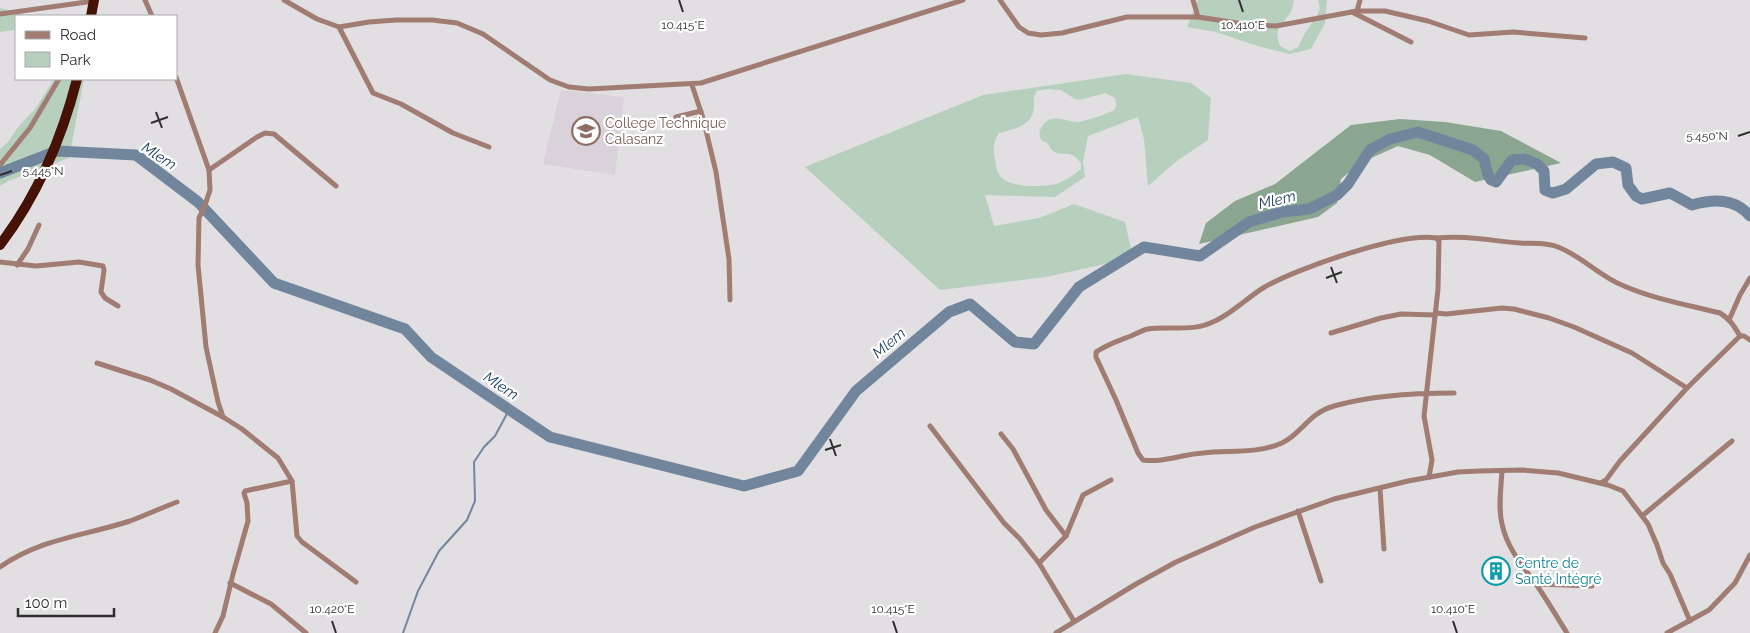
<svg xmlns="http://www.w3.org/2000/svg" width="1750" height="633" font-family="Raleway,sans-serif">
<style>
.built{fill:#d9d2da}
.green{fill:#b7d0be;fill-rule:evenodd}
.forest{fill:#8aa691}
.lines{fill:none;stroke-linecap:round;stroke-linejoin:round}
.stream{stroke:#71869d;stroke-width:2}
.river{stroke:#71869d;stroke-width:11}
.street{stroke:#a07c73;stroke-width:5}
.highway{stroke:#461206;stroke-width:10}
.ticks{fill:none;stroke:#2f2e2f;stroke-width:2}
.labels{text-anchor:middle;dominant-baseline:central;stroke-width:4.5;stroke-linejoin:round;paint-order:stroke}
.education-label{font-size:14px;fill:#785e54;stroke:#fff;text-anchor:start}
.culture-label{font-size:14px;fill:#0d838f;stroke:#fff;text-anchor:start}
.water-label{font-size:15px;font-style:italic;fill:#224366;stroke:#fff}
.ticks-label{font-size:12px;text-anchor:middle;fill:#2f2e2f;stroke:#fff;stroke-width:4.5;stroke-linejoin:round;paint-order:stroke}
</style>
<rect width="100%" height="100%" fill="#e2dfe2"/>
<polygon class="built" points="561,90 624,97 615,175 543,164"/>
<g class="green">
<path d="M 1198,0 L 1294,0 C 1293,5 1292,12 1288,16 C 1279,29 1274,28 1280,46 L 1290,51 L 1298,47 L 1305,33 L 1318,14 L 1320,8 L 1318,0 L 1327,0 L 1325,23 L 1311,49 L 1289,54 L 1254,45 L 1216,32 L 1187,27 Z"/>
<polygon points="0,8 29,16 16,16 16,30 0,32"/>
<path d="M 1126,74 L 1191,83 L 1211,98 L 1208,140 L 1177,161 L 1148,186 L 1144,139 L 1138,117 L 1088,136 L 1083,162 L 1085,177 L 1055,197 L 985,195 L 994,226 L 1039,218 L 1074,204 L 1125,222 L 1133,258 L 1046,277 L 940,290 L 805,167 L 983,95 ZM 1048,89 L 1061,90 L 1075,99 L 1080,100 L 1105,93 L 1115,98 C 1116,101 1117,106 1115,109 C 1112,113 1084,121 1079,122 C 1065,122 1050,111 1041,128 C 1039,131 1039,135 1041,139 C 1045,145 1042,139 1047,143 C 1050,146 1050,150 1055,152 C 1066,157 1069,148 1081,163 L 1081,169 C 1075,174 1068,179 1061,182 C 1049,188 1006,189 999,174 C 996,170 996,164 995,159 C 993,150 993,142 999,133 C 1014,129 1033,126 1034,107 C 1034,100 1033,97 1037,91 Z"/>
<polygon points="54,79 84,79 69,158 8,181 0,186 0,149 8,142 19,126 35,109"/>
</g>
<polygon class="forest" points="1400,119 1445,122 1501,131 1561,163 1475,182 1430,155 1398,146 1360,163 1341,179 1337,203 1318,217 1199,244 1206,223 1235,201 1275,184 1351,125"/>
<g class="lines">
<polyline class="stream" points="403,633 418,591 439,551 467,520 475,501 474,462 484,447 495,436 509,410"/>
<path class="river" d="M 0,173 L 57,151 L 136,155 L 198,202 L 274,283 L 405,329 L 431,357 L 550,437 L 744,486 L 798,471 L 856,391 L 949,312 L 970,304 L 1015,342 L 1034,344 L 1079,287 L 1144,247 L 1200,256 L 1249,222 L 1282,212 L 1309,209 L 1337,195 L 1348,184 L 1370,150 L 1390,139 L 1418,132 L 1473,150 L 1484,159 L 1488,175 L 1491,180 L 1496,182 L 1512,160 L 1525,159 L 1537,164 L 1544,171 L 1545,190 L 1553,193 L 1566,189 L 1596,164 L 1613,162 L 1626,168 L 1628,185 L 1636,196 L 1642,199 L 1670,193 L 1692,205 C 1714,199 1735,198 1750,216"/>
<g class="street">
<polyline points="145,0 152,16"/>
<polyline points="284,0 317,19 339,27 369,22 396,20 432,20 457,23 483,34 550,80 569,87 589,89 701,83 963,0"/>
<polyline points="1000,0 1019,27 1028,33 1041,35 1062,33 1127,17 1198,17 1251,25 1276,26 1357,11 1385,11 1428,21 1469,35 1513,32 1585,38"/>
<polyline points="1193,0 1198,17"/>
<polyline points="1357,11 1360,0"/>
<polyline points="1352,12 1411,42"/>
<polyline points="0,14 94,1"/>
<polyline points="339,27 373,93 401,104 453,133 489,147"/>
<polyline points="176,77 209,170 210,190 205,205 199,218 198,265 206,347 218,402 223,417 242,429 278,458 292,481 297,536 302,542 356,582"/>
<polyline points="692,85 703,118 716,172 729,259 730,300"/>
<polyline points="676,117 701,111"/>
<polyline points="0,165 30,128 59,79"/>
<polyline points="209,170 257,137 265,133 274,134 336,186"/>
<path d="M 1436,238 C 1465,235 1492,241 1520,243 C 1533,244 1545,242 1558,247 C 1582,256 1600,277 1624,286 C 1654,299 1688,305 1720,313 C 1730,319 1734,326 1740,336 L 1744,336 L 1750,340"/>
<polyline points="0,262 36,266 79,262 103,266 104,270 101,292 105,298 118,306"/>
<polyline points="17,265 28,249 39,225"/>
<polyline points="1436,313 1446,314 1502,308 1514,309 1549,318 1574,327 1632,353 1687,388"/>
<polyline points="1729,320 1740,295 1750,278"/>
<polyline points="1331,333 1381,318 1401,314 1435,315"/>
<polyline points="97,363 150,380 171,389 223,417"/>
<polyline points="930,426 1004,523 1020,539 1039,563 1074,621"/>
<polyline points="1001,434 1013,449 1046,510 1066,536"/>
<path d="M 1502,471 C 1501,488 1498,507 1502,524 C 1507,548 1522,565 1536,584 C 1547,600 1557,617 1567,633"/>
<path d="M 1429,477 L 1432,460 L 1424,416 L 1438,289 L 1439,241 L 1436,238 C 1401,232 1294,269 1263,288 C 1244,300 1226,319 1205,325 C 1188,331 1166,326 1148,329 C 1142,330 1136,334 1131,336 C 1118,341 1108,344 1096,352 L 1096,357 L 1116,400 L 1138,453 L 1143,460 C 1163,463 1183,454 1203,453 C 1229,450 1257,454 1282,443 C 1303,433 1307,414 1334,406 C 1373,395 1414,393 1454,393"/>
<polyline points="1601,483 1606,480 1620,461 1687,388 1740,336"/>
<polyline points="1380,489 1384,549"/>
<polyline points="1298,511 1321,581"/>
<polyline points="1642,516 1732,441"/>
<polyline points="1039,563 1066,536 1083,495 1111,480"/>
<path d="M 0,567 C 42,538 84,536 130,521 C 146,515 161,508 177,502"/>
<polyline points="230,583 271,604 306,633"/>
<polyline points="1536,584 1592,586"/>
<polyline points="215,633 223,616 233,574 248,521 247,503 244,493 245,491 292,481"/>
<polyline points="1056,633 1136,584 1176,562 1255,527 1334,499 1408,481 1458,472 1479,471 1522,470 1558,473 1608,485 1623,491 1648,524 1657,545 1663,563 1670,574 1690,621"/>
<polyline points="1667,633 1709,610 1735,583 1750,555"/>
</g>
<g class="highway">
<polyline points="91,16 94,0"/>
<path d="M 0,245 C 37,196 62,138 77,79"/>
</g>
</g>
<path class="ticks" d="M 679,0 L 683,12M 1239,0 L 1243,12M 156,112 L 162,128M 151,123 L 168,117M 1738,136 L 1750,132M 0,175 L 12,171M 1331,267 L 1337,283M 1326,278 L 1342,272M 830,439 L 836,456M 825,450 L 841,445M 332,621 L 336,633M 893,621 L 897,633M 1453,621 L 1457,633"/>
<defs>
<symbol id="school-ring" viewBox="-11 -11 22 22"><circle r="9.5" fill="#fff" stroke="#8d6e63" stroke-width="1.5"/><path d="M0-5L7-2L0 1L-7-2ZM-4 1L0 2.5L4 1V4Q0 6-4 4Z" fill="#8d6e63"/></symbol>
<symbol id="building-ring" viewBox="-11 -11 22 22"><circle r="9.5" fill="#fff" stroke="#0f9aa8" stroke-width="1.5"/><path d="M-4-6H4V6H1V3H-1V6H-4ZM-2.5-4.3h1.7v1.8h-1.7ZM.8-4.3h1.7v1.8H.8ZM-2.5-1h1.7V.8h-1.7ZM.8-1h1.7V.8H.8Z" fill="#0f9aa8"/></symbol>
</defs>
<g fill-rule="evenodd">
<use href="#school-ring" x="570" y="115" width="32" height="32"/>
<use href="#building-ring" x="1480" y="555" width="32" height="32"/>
</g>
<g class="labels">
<g class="education-label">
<text x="605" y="123">College Technique<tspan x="605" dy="16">Calasanz</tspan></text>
</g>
<g class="culture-label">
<text x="1515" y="563">Centre de<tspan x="1515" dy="16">Santé Intégré</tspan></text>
</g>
<g class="water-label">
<text transform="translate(159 156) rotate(33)">Mlem</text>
<text transform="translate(1277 200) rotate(-13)">Mlem</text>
<text transform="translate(889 343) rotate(-40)">Mlem</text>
<text transform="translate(501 386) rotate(34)">Mlem</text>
</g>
</g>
<g class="ticks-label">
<text x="683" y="29">10.415°E</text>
<text x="1243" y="29">10.410°E</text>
<text x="1707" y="140">5.450°N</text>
<text x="43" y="175">5.445°N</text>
<text x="332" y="613">10.420°E</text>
<text x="893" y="613">10.415°E</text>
<text x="1453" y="613">10.410°E</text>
</g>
<rect x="15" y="15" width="162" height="65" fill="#ffffff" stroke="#acabac"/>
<rect x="25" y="31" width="25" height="8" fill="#a07c73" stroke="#acabac"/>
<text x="60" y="40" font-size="15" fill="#2f2e2f">Road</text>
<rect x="25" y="52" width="25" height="15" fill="#b7d0be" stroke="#acabac"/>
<text x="60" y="65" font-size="15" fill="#2f2e2f">Park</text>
<path d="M18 608v8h96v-8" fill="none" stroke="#2f2e2f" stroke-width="2.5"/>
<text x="25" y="608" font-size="15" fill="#2f2e2f" stroke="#ffffff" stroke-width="4" paint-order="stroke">100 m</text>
</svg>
